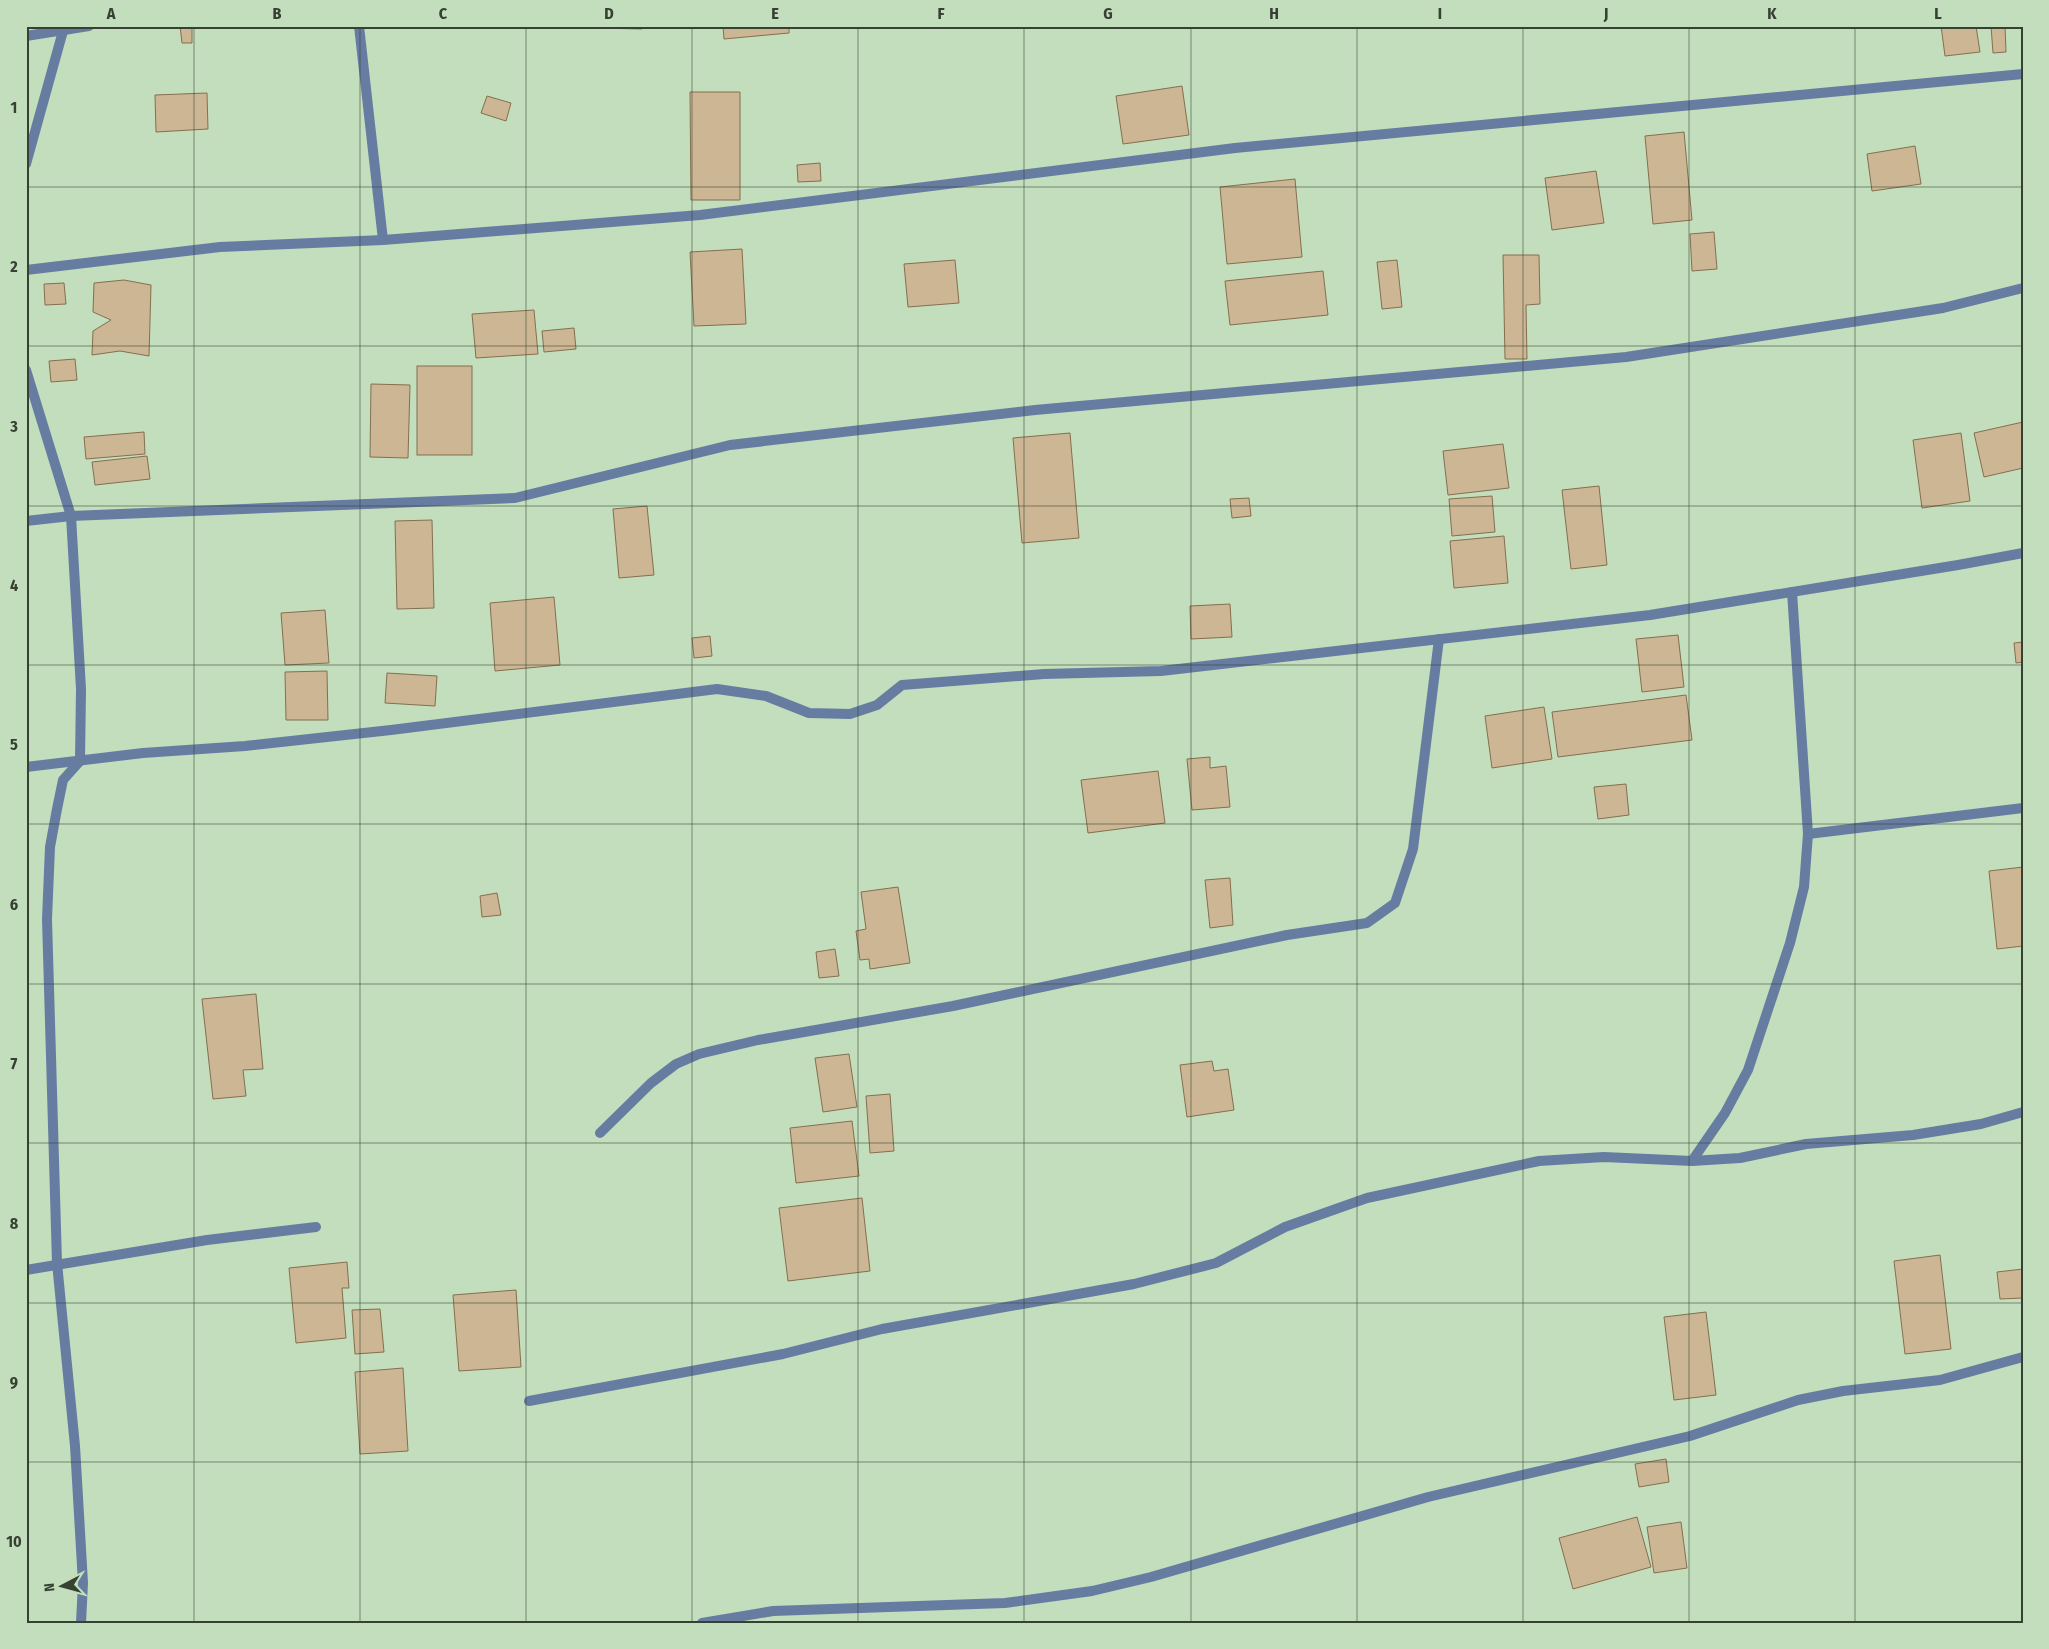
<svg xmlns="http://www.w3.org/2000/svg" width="2049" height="1649" font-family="'Fira Sans Condensed',sans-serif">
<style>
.building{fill:#ccb693;stroke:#846f4f}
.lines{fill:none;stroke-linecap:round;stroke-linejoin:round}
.street{stroke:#667da1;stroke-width:10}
.grid{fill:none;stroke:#364033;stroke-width:1;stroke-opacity:0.55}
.neatline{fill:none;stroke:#364033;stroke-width:2}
.grid-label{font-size:16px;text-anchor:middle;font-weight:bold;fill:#364033}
</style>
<rect width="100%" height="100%" fill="#c3debc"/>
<g class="building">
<polygon points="180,26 192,26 192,43 182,43"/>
<polygon points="597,26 642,26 642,29 597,28"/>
<polygon points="723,26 789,26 789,33 724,39"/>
<polygon points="1941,26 1976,26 1980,52 1945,56"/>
<polygon points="1991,26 2005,26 2006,52 1993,53"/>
<polygon points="1182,86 1189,135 1123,144 1116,96"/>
<polygon points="690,92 740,92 740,200 691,200"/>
<polygon points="207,93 208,129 156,132 155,95"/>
<polygon points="487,96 511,103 506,121 481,113"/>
<polygon points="1684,132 1692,220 1653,224 1645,136"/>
<polygon points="1915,146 1921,184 1872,191 1867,154"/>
<polygon points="820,163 821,181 798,182 797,165"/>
<polygon points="1596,171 1604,223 1552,230 1545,178"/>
<polygon points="1295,179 1302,257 1227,264 1220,187"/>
<polygon points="1714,232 1717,269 1692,271 1690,234"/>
<polygon points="742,249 746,324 694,326 690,252"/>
<polygon points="1503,255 1539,255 1540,304 1526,305 1527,359 1505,359"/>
<polygon points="955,260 959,303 908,307 904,264"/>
<polygon points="1397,260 1402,307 1382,309 1377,262"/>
<polygon points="1323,271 1328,315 1230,325 1225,281"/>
<polygon points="124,280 151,285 149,356 120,351 92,355 93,331 111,320 93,312 94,283"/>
<polygon points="64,283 66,304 45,305 44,284"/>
<polygon points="534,310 538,354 476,358 472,314"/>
<polygon points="574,328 576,349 544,352 542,331"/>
<polygon points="75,359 77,380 51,382 49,361"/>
<rect x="417" y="366" width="55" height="89"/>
<polygon points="371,384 410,385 408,458 370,457"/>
<polygon points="2023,422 2023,468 1984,477 1974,433"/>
<polygon points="144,432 145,454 86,459 84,437"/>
<polygon points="1070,433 1079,538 1022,543 1013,438"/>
<polygon points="1961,433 1970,501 1922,508 1913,440"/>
<polygon points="1503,444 1509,488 1448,495 1443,451"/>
<polygon points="147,456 150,479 95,485 92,462"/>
<polygon points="1599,486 1607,565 1571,569 1562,490"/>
<polygon points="1492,496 1495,532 1452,536 1449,499"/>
<polygon points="1249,498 1251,516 1232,518 1230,499"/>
<polygon points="647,506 654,575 619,578 613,509"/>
<polygon points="432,520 434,608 397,609 395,521"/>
<polygon points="1504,536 1508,583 1454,588 1450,541"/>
<polygon points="554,597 560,665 495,671 490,603"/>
<polygon points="1230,604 1232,637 1191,639 1190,606"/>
<polygon points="325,610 329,663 285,665 281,613"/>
<polygon points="1678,635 1684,687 1642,692 1636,639"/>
<polygon points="710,636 712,656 694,658 692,638"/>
<polygon points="2023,642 2023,662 2016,663 2014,643"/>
<polygon points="327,671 328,720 286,720 285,672"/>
<polygon points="387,673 437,676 435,706 385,703"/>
<polygon points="1686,695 1692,740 1558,757 1552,712"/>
<polygon points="1544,707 1552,759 1492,768 1485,716"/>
<polygon points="1210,757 1210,768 1226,766 1230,807 1192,810 1187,759"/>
<polygon points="1158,771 1165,823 1088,833 1081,780"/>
<polygon points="1626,784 1629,815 1598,819 1594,787"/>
<polygon points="2023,867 2023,946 1997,949 1989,871"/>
<polygon points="1230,878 1233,925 1210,928 1205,880"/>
<polygon points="898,887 910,963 870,969 869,959 860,960 856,931 866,929 861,892"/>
<polygon points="497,893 501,915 482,917 480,896"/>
<polygon points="835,949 839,976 819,978 816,952"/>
<polygon points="256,994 263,1069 243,1070 246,1096 213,1099 202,999"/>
<polygon points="849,1054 857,1107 823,1112 815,1058"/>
<polygon points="1212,1061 1214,1071 1228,1069 1234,1110 1187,1117 1180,1065"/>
<polygon points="890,1094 894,1151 870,1153 866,1096"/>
<polygon points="852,1121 859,1176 796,1183 790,1128"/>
<polygon points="862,1198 870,1271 788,1281 779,1208"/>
<polygon points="1940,1255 1951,1349 1905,1354 1894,1261"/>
<polygon points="347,1262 349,1288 342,1288 346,1338 296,1343 289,1268"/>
<polygon points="2023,1269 2023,1298 2000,1299 1997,1272"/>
<polygon points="516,1290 521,1367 459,1371 453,1295"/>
<polygon points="380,1309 384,1352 355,1354 352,1310"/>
<polygon points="1706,1312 1716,1395 1674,1400 1664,1317"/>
<polygon points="403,1368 408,1451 360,1454 355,1372"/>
<polygon points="1666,1459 1669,1482 1639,1487 1635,1464"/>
<polygon points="1637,1517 1651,1567 1573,1589 1559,1538"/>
<polygon points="1681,1522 1687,1568 1654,1573 1647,1527"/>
</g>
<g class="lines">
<g class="street">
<polyline points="359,26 383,240"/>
<polyline points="26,36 89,26"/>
<polyline points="26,164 63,31 62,26"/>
<polyline points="26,270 220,247 383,240 700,215 1235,148 2023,74"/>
<polyline points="26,370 71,516 81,689 80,761 63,780 57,809 50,847 47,919 57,1263 75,1446 83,1583 81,1623"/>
<polyline points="26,521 71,516 515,498 730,445 1035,410 1626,357 1943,308 2023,288"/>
<polyline points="26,767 143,753 245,746 391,730 717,689 766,696 809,713 850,714 877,705 902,685 1044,674 1161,671 1650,615 1958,565 2023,553"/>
<polyline points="1808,834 2023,808"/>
<polyline points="600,1133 651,1083 676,1064 699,1054 758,1040 953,1006 1287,935 1367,923 1395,903 1413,849 1439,639"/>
<polyline points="1692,1161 1725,1113 1748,1070 1790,943 1804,887 1808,834 1792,592"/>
<polyline points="26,1270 207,1240 316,1227"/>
<polyline points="529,1401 783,1354 882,1329 1134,1284 1216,1263 1285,1227 1367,1198 1539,1161 1604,1157 1692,1161 1740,1158 1806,1144 1913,1135 1981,1124 2023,1112"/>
<polyline points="702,1623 773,1611 1005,1603 1092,1591 1151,1577 1428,1497 1690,1436 1798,1400 1843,1391 1940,1380 2023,1357"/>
</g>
</g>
<path class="grid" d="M 194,26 L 194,1623M 360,26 L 360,1623M 526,26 L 526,1623M 692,26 L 692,1623M 858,26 L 858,1623M 1024,26 L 1024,1623M 1191,26 L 1191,1623M 1357,26 L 1357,1623M 1523,26 L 1523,1623M 1689,26 L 1689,1623M 1855,26 L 1855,1623M 26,187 L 2023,187M 26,346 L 2023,346M 26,506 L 2023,506M 26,665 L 2023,665M 26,824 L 2023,824M 26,984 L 2023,984M 26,1143 L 2023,1143M 26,1303 L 2023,1303M 26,1462 L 2023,1462"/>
<rect width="2049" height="1649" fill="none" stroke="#c3debc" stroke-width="55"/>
<g transform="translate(62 1586) rotate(264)" stroke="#c3debc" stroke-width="4" paint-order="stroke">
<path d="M0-4L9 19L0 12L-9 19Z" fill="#364033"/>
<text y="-8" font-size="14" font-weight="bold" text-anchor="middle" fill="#364033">N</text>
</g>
<rect x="28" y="28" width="1994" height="1594" class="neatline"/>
<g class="grid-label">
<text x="111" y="19">A</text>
<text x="277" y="19">B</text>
<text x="443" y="19">C</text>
<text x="609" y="19">D</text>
<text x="775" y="19">E</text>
<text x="941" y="19">F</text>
<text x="1108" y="19">G</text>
<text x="1274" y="19">H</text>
<text x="1440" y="19">I</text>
<text x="1606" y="19">J</text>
<text x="1772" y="19">K</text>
<text x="1938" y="19">L</text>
<text x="14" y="113">1</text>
<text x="14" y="272">2</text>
<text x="14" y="432">3</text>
<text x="14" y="591">4</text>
<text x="14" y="750">5</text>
<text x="14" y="910">6</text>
<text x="14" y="1069">7</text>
<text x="14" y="1229">8</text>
<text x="14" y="1388">9</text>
<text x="14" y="1547">10</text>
</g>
</svg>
